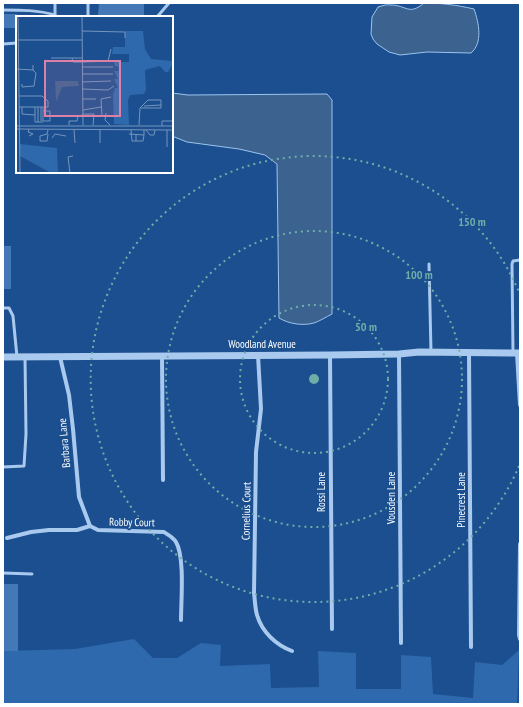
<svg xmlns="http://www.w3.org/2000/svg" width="523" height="707" font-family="'PT Sans Narrow',sans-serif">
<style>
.green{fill:#2e69ad}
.water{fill:#3c6290;stroke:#9cc4f0}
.building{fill:#4478b7}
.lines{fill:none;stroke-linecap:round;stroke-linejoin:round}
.service{stroke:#a9c9ee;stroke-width:3}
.minor{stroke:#a9c9ee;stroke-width:4}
.tertiary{stroke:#a9c9ee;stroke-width:7}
.ring{fill:none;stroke:#6fada8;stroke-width:2;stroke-dasharray:2 4}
.labels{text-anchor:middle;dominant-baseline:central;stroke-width:4;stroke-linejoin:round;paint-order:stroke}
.street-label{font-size:11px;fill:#fff;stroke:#1b4f8f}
.inset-road{fill:none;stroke:#7695bc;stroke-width:1}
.view{fill:#dd80a5;fill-opacity:0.15;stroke:#dd80a5;stroke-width:2}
.inset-edge{fill:none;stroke:#fff;stroke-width:2}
.centre{fill:#6fada8;stroke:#1b4f8f;stroke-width:2}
.ring-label{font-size:12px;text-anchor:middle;font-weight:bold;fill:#6fada8;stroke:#1b4f8f;stroke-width:4;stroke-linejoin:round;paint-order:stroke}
</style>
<rect width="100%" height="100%" fill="#1b4f8f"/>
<polygon class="green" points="134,639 153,658 177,658 201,643 221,645 220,666 270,664 271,688 319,687 318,651 356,653 356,689 401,689 401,655 431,657 433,694 473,698 475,662 502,665 519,650 517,704 3,704 3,651 75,649"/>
<g class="water">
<path d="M 424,3 C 441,3 457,5 474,9 C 479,23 483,43 471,53 L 427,52 L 400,55 L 389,52 L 377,44 L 373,39 L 371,34 L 372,17 L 378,7 C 382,6 386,4 391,5 C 406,5 409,16 424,3 Z"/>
<path d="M 172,93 L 188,95 L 327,94 L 332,100 L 332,314 C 326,317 320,321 314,323 C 303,326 289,324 279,318 L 277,164 L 265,155 L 239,149 L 187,142 L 172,136 Z"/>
</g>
<g class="building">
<polygon points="99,3 144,3 144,15 98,15"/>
<rect x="3" y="14" width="14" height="14"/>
<rect x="3" y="246" width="8" height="43"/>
<rect x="3" y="584" width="15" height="67"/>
</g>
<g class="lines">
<g class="service">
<polyline points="88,3 88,17"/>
<path d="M 3,10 C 21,10 38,10 55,15"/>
<polyline points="55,17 55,3"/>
<polyline points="157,17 169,3"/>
<polyline points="3,44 17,43"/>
<polyline points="429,264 431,352"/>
<polyline points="3,308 9,308 13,316 17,357"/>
<polyline points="513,353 512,264 513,261 520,260"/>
<polyline points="3,467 24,466 26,434 25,357"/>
<polyline points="3,573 32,574"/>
</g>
<g class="minor">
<polyline points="469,352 471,647"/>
<polyline points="517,353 520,405"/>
<polyline points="399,354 401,643"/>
<path d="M 258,355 L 261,409 L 256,452 L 254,593 C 255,600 255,608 257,615 C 262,632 276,645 292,651"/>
<polyline points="330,355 332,629"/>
<polyline points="162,356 163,480"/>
<polyline points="60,357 69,395 73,429 79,497 90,526"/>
<path d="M 7,538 L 31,532 L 49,530 L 77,530 L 90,526 L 98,530 L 164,532 C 168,535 173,537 176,542 C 185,557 181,601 181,620"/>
<polyline points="520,544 519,635 520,639"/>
</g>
<polyline class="tertiary" points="3,357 330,355 399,354 419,352 520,353"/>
</g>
<g class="ring">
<circle cx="314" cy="379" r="74"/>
<circle cx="314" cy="379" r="148"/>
<path d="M519 466A223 223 0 1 1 519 292"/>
</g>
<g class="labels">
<g class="street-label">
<text x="262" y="344">Woodland Avenue</text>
<text transform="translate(64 443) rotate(-95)">Barbara Lane</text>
<text transform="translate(321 492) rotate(-90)">Rossi Lane</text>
<text transform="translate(391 498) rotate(-90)">Vousden Lane</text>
<text transform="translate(461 500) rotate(-90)">Pinecrest Lane</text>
<text transform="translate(246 511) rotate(-89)">Cornelius Court</text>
<text transform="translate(132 522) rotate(1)">Robby Court</text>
</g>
</g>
<g transform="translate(16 16)">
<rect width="157" height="157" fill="#1b4f8f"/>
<path d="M 109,15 L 127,15 L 129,33 L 135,43 L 156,45 L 157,48 L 152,56 L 149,56 L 144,50 L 129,54 L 130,74 L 128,78 L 114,79 L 112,84 L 113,109 L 98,108 L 97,79 L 99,72 L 102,72 L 98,63 L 102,63 L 98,55 L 102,55 L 103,51 L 99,50 L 98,46 L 113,46 L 113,38 L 96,38 L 97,31 L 109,31 ZM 4,128 L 41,132 L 42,157 L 35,157 L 4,140 Z" fill="#2e69ad"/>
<path d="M 39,65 L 62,65 L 63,70 L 46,71 L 40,86 Z" fill="#3c6290"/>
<path class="inset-road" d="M 2,0 L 4,157M 66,0 L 67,109M 66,15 L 109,16 L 109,22M 2,24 L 66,24M 35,42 L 66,42M 56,42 L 57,46 L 66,46M 92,45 L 95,33M 66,46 L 98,45M 66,51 L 97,51M 0,53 L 17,54 L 17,49M 66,58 L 97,58M 66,66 L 95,65M 6,68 L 6,71 L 18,70 L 20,57 L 17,54M 66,73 L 92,74 L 98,70M 3,80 L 26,80 L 32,85 L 32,91 L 3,91M 67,83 L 80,83M 128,90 L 145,89M 6,91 L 6,98 L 19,99M 19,91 L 19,106 L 27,106M 25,91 L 25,105M 67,94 L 85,91M 27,95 L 34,95 L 34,105 L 27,105M 90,97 L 89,104 L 94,109M 67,98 L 78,98 L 77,109M 86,100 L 85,83 L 95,81M 27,105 L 27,91M 22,106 L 22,91M 53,109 L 53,105 L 61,105 L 62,100 L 67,99M 123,109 L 124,92 L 132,84 L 145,84 L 145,92 L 125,92M 0,110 L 157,110M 146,110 L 146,105 L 157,105M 0,113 L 157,114M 13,113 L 12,116 L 17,118 L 13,120M 58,114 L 59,127M 115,114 L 116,125 L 120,125 L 120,119M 130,114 L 134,119 L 138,119 L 139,114M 151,114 L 151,131M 32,118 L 31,125 L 24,125 L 24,120 L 31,118 L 32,114M 113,118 L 128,119 L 128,114M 36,122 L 39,118 L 50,120M 120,125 L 127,125 L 128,119M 84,127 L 84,114M 54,157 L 52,141 L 57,140"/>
<path class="view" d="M 29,45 L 104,45 L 104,100 L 29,100 Z"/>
<rect width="157" height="157" class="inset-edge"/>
</g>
<circle cx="314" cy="379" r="6" class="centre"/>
<g class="ring-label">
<text x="472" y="226">150 m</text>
<text x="419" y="279">100 m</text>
<text x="366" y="331">50 m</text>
</g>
<rect width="523" height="707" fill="none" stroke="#ffffff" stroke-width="8"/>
</svg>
